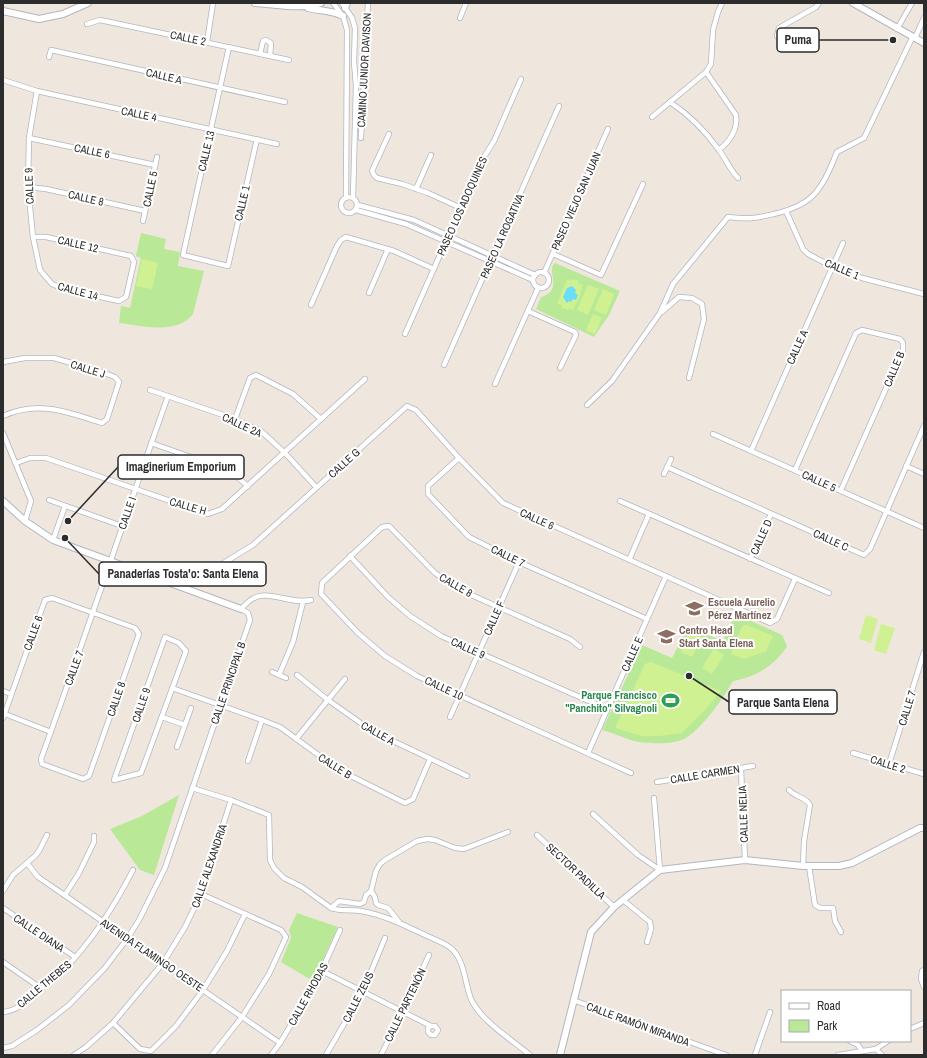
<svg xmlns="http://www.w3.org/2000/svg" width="927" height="1058" font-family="'Archivo Narrow',sans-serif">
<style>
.green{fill:#b9e997}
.pitch{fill:#d0f192}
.water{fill:#6addf8}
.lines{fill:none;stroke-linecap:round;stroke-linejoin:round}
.street-casing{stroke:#b2b6c1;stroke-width:6}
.secondary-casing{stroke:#b2b6c1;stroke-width:8}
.street{stroke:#fff;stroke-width:4.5}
.secondary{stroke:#fff;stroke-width:6}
.labels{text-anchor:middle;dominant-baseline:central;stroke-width:4;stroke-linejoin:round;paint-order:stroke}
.street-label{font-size:11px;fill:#2c2c2c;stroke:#fff}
.education-label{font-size:11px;font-weight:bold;fill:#785e54;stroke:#fff;text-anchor:start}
.leisure-label{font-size:11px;font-weight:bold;fill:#27864d;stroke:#fff;text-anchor:end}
.leader{fill:none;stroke:#2c2c2c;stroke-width:1.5}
.callout-dot{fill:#2c2c2c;stroke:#fff;stroke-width:1.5}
.callout{fill:#fff;stroke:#2c2c2c;stroke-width:1.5}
.callout-label{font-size:12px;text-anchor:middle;font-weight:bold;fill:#2c2c2c}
</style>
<rect width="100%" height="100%" fill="#efe6de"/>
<g class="green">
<path d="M 141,233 L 166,239 L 164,249 L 180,252 L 178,266 L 204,271 L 193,314 C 177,335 142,326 119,323 L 121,306 L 130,308 L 141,258 L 136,256 Z"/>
<path d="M 555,263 L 620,291 L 609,315 L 594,337 L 536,309 L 541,297 C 565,290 545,271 555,263 Z"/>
<path d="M 736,614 L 782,635 L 787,646 C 776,665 754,678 733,681 C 721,701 705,725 686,738 C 675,745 647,744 634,741 C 624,738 613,733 602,730 L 642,645 L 672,658 L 688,627 L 723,641 Z"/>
<polygon points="179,795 154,875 140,870 110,829 142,816"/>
<polygon points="297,913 338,927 313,981 281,962 291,938 289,930"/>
</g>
<g class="pitch">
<polygon points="142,259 158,263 152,289 136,286"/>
<polygon points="567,279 571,281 572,279 579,281 578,283 583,285 580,293 581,294 573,310 569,309 568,310 561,308 562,305 557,304"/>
<polygon points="588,285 599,289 588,315 577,310"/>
<polygon points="603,289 614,294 606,315 594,310"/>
<polygon points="593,314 602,318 595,334 586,330"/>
<polygon points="866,615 878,619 871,643 859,639"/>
<polygon points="881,624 895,628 886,654 874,650"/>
<polygon points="747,625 773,636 766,651 744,659 731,654 742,626"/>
<polygon points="690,632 702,637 692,657 681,652"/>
<polygon points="714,648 724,655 712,674 702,668"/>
<polygon points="651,662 721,691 705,710 682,733 659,736 642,736 615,728 645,664"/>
</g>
<polygon class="water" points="572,286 576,290 575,293 578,295 576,300 573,299 571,302 569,301 567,303 563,297 567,288"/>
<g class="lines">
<defs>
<g id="street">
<polyline points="333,3 343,16 347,30 346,198"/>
<polyline points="342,3 352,18 355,28 354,62 356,85 353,198"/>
<polyline points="460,18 466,3"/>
<polyline points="87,24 100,20 289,60"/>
<polyline points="897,29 912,3"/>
<polyline points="915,38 924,18"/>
<polyline points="207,42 213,3"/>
<polyline points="783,43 777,36 779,28 816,7 819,3"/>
<polyline points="229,47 183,255 228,266 257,139"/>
<polyline points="260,54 263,41 266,40 271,43 270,56"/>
<polyline points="49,57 51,50 285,102"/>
<path d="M 706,72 L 736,115 C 738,129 730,141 719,150"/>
<polyline points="3,80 37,91 277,144"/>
<path d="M 670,102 C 688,114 706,132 719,150 C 726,159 730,170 738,178"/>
<polyline points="652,117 706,72 711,64 713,30 718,12 722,3"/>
<polyline points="389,134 372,171 374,175 377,178 402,184 428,193 461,208"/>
<polyline points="29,138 155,165"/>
<polyline points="361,138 368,3"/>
<polyline points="28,187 46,189 145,211"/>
<polyline points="416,189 431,155"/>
<circle cx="349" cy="205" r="8"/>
<polyline points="358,205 414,220 535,275"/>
<polyline points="356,210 406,224 533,280"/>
<polyline points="786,211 803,249 808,254 833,267 862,278 924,294"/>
<polyline points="143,221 157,157"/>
<polyline points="33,237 46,237 131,256 134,262 126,297 119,301 64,289 52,284 40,270 33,237 28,187 29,138 37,91"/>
<polyline points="553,254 601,275 643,184"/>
<circle cx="541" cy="280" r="8"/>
<polyline points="544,273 608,129"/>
<polyline points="369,293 388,249"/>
<polyline points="311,305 337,246 341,240 346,237 394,251 434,269"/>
<polyline points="528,311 575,332 576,335 560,368"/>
<polyline points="662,312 679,297 692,298 702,304 704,319 689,378"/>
<polyline points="405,334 482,160 494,141 521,79"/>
<path d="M 3,362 L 25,358 L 54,358 L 99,371 L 115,377 L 119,382 L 107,419 L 102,423 C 67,412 39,400 3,416"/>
<polyline points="444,365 559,106"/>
<polyline points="495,384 538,288"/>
<polyline points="150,390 235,419 261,431 285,453 316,487"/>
<path d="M 587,405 L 612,381 L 660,313 L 673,284 L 728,217 C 736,218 745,219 753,218 C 774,215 804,209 817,191 C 827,179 831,166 837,152 L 864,138 L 913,36"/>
<polyline points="235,419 250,378 256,375 293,394 321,419"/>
<polyline points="3,433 31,501 25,521"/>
<polyline points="713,434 924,528"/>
<polyline points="151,443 228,470 248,486"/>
<polyline points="751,451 843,243"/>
<polyline points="459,458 428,486 428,494 469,537 519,562 647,619"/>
<polyline points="16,463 30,458 46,458 208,514 222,509 365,379"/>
<polyline points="906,466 924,474"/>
<polyline points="667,467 864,555 870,549 924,426"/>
<polyline points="795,470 856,333 862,330 900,339 903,343 903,350 841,490"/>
<polyline points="664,474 671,459"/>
<polyline points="49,500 122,526"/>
<polyline points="620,501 829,593"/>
<polyline points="53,540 65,506"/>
<polyline points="350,556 388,597 410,616 441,636 607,709"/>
<polyline points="750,559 771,514"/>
<polyline points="629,560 649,514"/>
<polyline points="222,564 253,545 407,406 416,410 459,458 503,503 770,623 777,619 795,579"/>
<polygon points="165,637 179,643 186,651 141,773 114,780"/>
<polyline points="580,647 570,639 458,589 435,573 389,526 382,527 322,583 321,594 358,633 385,656 417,676 631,773"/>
<polyline points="272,672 286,678"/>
<polyline points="279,675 293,642 303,602"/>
<polyline points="297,675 328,700 372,731 467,776"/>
<polyline points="172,688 262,720 280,727 339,770 405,803 413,799 430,759"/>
<polyline points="3,691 11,694"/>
<polyline points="5,714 51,732"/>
<polyline points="162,717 185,725"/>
<polyline points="450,717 519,562"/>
<path d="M 3,718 L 45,600 L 52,598 L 135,628 L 139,634 L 89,776 L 83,779 L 42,764 L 41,759 C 85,638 125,517 168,396"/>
<polyline points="296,739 345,679"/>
<polyline points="177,747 191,708"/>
<polyline points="588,753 666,576"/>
<polyline points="853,753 924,774"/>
<polyline points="248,761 262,720"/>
<polyline points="889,764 924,652"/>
<polyline points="741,769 745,860"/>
<polyline points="657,782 753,766"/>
<path d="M 192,788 L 231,800 L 269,815 L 270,860 L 274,868 L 284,878 L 302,887 L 331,908 C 341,912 351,909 361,911 C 385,915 406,926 427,936 C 436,940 446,943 453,950 C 465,963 465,984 471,999 C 480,1020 512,1040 530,1055"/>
<path d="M 789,790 C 795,797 806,797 810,805 L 804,841 L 803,866"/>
<polyline points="654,798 660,870"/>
<polyline points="593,814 638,855 660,870"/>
<polyline points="537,835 614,907"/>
<polyline points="27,863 38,877 280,1043"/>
<polyline points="809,866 815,905 820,908 833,908 835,921 841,932"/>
<polyline points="3,891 13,875 35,856 39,851 47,835"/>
<polyline points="371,891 375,897 376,903 378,905 388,908 399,922"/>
<polyline points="201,894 281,930 286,937 269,974 242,1017 212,1055"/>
<polyline points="65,895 79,873 94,842 94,836"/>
<polyline points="623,900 650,922 651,929 647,942"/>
<polyline points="3,908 75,957"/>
<polyline points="331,908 339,901 360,904 364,902 366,895 371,891 376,871 380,864 385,860 417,841 427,839 435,840 455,848 464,849 508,832"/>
<polyline points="3,962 42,989"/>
<polyline points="924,970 922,971 921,979 924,987"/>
<polyline points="322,971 431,1026 435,1026 438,1030 435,1035 431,1035 428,1032 428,1028 431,1026"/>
<polyline points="573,1000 726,1055"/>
<path d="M 3,1012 C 17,1011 29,1000 39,991 C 47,984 56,978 63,971 C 92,941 114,907 133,870"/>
<polyline points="113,1023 140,1049 151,1051 176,1026 203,990 227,951 245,914"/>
<polyline points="910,1029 924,1023"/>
<polyline points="850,1041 858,1045 862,1051"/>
<path d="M 3,1048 L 12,1046 L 37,1030 L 69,1005 L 104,969 L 127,939 L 139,920 L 165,868 L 250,620 L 248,613 L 241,609 C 245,605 249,600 254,598 C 269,590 293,605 311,600"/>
<polyline points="876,1049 882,1055"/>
<polyline points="74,1055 86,1047 113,1023 163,963 185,927 201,894 231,800"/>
<polyline points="271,1055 280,1043 316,983 340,930"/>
<polyline points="326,1055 363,991 385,938"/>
<polyline points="381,1055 403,1011 429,955"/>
<polyline points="755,1055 770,1012"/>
<polyline points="838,1055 876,1049 888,1041"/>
</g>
<g id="secondary">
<path d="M 255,3 C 275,4 303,10 321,3"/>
<polyline points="853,3 924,43"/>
<path d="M 308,8 C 319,11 332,10 343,16"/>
<polyline points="345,8 347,3"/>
<polyline points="3,11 39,19 63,14 88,3"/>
<polyline points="3,501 25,521 53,540 241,609"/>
<polyline points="560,1055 591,932 614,907 660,870 745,860 803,866 839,866 852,863 920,828 924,828"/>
</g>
</defs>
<use href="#street" class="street-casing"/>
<use href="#secondary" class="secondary-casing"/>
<use href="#street" class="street"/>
<use href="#secondary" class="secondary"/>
</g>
<defs>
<symbol id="school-bare" viewBox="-9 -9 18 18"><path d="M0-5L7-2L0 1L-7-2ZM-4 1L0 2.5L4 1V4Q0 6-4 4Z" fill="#8d6e63" stroke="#fff" stroke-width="2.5" paint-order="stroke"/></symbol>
<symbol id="stadium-bare" viewBox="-9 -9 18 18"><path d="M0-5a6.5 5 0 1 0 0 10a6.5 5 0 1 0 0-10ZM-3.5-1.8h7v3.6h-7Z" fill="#2e9e5b" stroke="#fff" stroke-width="2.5" paint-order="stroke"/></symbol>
</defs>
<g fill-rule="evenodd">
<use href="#school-bare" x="682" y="596" width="25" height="25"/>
<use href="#school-bare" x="654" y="624" width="25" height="25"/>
<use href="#stadium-bare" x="658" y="688" width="25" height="25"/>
</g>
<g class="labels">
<g class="street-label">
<text transform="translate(188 38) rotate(12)">CALLE 2</text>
<text transform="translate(364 70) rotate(-87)">CAMINO JUNIOR DAVISON</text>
<text transform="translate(164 76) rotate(13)">CALLE A</text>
<text transform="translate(139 114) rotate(12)">CALLE 4</text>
<text transform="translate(92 151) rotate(12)">CALLE 6</text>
<text transform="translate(206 151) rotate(-77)">CALLE 13</text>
<text transform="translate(29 186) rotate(-92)">CALLE 9</text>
<text transform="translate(150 189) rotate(-78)">CALLE 5</text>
<text transform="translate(86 198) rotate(13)">CALLE 8</text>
<text transform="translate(576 201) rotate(-66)">PASEO VIEJO SAN JUAN</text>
<text transform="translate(242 203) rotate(-77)">CALLE 1</text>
<text transform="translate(462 206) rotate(-66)">PASEO LOS ADOQUINES</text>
<text transform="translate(502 236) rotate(-66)">PASEO LA ROGATIVA</text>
<text transform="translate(78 244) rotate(13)">CALLE 12</text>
<text transform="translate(842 269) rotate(23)">CALLE 1</text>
<text transform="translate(78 291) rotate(15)">CALLE 14</text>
<text transform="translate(797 347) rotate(-66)">CALLE A</text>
<text transform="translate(88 369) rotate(17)">CALLE J</text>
<text transform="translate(894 369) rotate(-67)">CALLE B</text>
<text transform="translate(242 425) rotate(25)">CALLE 2A</text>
<text transform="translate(344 463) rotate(-42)">CALLE G</text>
<text transform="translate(819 481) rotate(24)">CALLE 5</text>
<text transform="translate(188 506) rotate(16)">CALLE H</text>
<text transform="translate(127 513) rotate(-71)">CALLE I</text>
<text transform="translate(537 519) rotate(24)">CALLE 6</text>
<text transform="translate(761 537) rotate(-66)">CALLE D</text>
<text transform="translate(831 540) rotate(24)">CALLE C</text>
<text transform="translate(508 556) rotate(26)">CALLE 7</text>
<text transform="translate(456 585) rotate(30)">CALLE 8</text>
<text transform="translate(494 618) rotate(-66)">CALLE F</text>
<text transform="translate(33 633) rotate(-70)">CALLE 6</text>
<text transform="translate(468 648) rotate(24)">CALLE 9</text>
<text transform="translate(632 654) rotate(-66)">CALLE E</text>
<text transform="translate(74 668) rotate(-70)">CALLE 7</text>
<text transform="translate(228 683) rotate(-71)">CALLE PRINCIPAL B</text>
<text transform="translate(444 688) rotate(25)">CALLE 10</text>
<text transform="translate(116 699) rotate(-71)">CALLE 8</text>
<text transform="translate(141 705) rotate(-71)">CALLE 9</text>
<text transform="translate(907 708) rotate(-73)">CALLE 7</text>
<text transform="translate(378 733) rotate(29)">CALLE A</text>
<text transform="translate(888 764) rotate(17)">CALLE 2</text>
<text transform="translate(335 766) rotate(32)">CALLE B</text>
<text transform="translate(705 774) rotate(-9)">CALLE CARMEN</text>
<text transform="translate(743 814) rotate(-92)">CALLE NELIA</text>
<text transform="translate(209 866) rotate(-71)">CALLE ALEXANDRIA</text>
<text transform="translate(576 871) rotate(43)">SECTOR PADILLA</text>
<text transform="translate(39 933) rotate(34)">CALLE DIANA</text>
<text transform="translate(152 955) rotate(34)">AVENIDA FLAMINGO OESTE</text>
<text transform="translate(44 984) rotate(-40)">CALLE THEBES</text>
<text transform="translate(308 994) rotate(-61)">CALLE RHODAS</text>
<text transform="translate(358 997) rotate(-63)">CALLE ZEUS</text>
<text transform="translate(405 1005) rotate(-64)">CALLE PARTENÓN</text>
<text transform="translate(638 1024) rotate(20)">CALLE RAMÓN MIRANDA</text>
</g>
<g class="education-label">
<text x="708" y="602">Escuela Aurelio<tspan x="708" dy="13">Pérez Martínez</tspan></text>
<text x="679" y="630">Centro Head<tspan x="679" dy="13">Start Santa Elena</tspan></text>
</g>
<g class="leisure-label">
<text x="657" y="695">Parque Francisco<tspan x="657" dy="13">"Panchito" Silvagnoli</tspan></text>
</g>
</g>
<path class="leader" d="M893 40L819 40M68 521L118 467M65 538L99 574M689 676L729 702"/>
<g class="callout-dot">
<circle cx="893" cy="40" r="4"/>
<circle cx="68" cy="521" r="4"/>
<circle cx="65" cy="538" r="4"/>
<circle cx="689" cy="676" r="4"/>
</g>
<g class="callout">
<rect x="777" y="28" width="42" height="24" rx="4"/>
<rect x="118" y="455" width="126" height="24" rx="4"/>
<rect x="99" y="562" width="167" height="24" rx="4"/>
<rect x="729" y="690" width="108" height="24" rx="4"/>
</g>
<g class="callout-label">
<text x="798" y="44">Puma</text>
<text x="181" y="471">Imaginerium Emporium</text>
<text x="183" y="578">Panaderías Tosta'o: Santa Elena</text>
<text x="783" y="707">Parque Santa Elena</text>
</g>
<rect width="927" height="1058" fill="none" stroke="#2c2c2c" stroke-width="8"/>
<rect x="781" y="990" width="130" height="52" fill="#ffffff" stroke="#ababab"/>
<rect x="789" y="1003" width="20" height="6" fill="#ffffff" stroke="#ababab"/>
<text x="817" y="1010" font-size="12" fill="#2c2c2c">Road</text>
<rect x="789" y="1020" width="20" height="12" fill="#b9e997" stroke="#ababab"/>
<text x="817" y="1030" font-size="12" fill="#2c2c2c">Park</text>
</svg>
